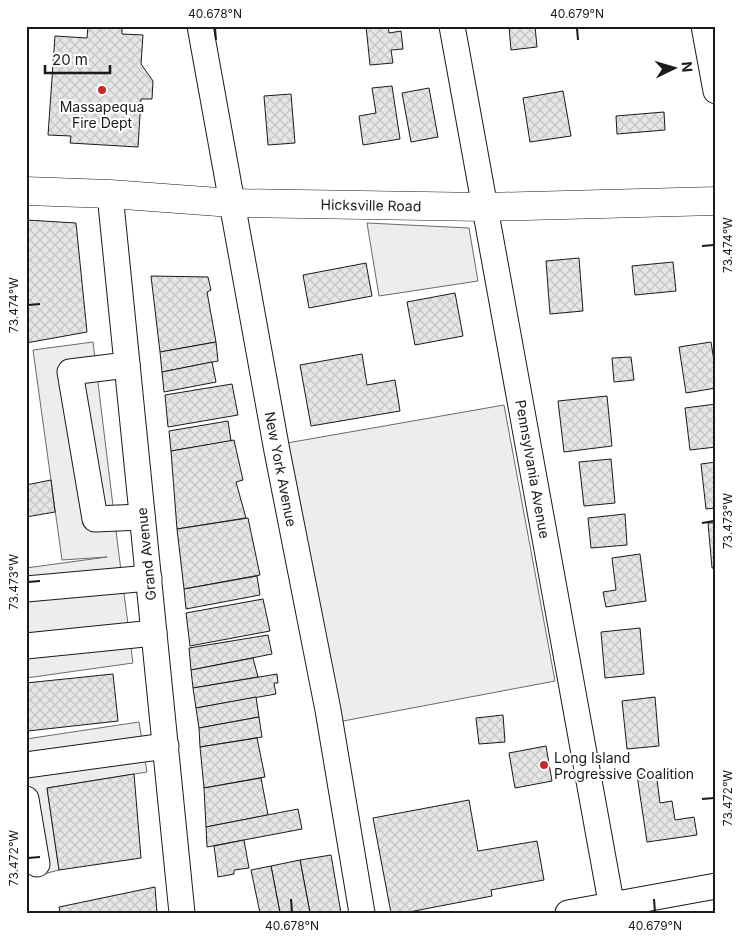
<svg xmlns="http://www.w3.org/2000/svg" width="742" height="939" font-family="Inter,sans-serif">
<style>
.built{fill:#ededed;stroke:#6a6a6a}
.building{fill:url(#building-cross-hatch);stroke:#1a1a1a}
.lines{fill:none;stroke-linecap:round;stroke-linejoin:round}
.minor-casing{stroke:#1a1a1a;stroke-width:27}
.major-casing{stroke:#1a1a1a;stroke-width:29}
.minor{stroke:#fff;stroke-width:25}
.major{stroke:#fff;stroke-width:28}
.ticks{fill:none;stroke:#1a1a1a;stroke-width:2}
.poi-dot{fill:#c62828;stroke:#fff;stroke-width:2}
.labels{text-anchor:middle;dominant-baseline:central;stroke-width:4;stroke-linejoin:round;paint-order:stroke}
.poi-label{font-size:14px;fill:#1a1a1a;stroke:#fff}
.street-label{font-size:14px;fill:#1a1a1a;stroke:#fff}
.neatline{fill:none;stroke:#1a1a1a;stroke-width:2}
.ticks-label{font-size:12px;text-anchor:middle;fill:#1a1a1a}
</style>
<defs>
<pattern id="building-cross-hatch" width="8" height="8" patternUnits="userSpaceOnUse" patternTransform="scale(1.25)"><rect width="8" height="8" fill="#e6e6e6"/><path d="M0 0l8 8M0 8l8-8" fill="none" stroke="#c5c5c5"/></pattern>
</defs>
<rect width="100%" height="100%" fill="#fff"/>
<g class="built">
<polygon points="367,223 469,228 478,281 379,296"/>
<polygon points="93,342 119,555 133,663 26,678 26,568 107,557 62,560 33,350"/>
<polygon points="504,405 555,681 338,722 287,443"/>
<polygon points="139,722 147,772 47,788 59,870 36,876 26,820 26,739"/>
</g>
<g class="building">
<polygon points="88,26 122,26 122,34 143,35 141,64 153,81 152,99 141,99 138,147 70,143 71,136 48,135 55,36 87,38"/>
<polygon points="366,26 388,26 389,33 401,31 403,49 391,50 393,63 370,65"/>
<polygon points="509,26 535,26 537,47 511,50"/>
<polygon points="392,86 400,139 363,145 359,116 376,113 372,88"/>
<polygon points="429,88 438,137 411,142 402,93"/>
<polygon points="563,91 571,136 530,142 523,98"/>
<polygon points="291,94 295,143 268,145 264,96"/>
<polygon points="664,112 665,130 617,134 616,116"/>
<polygon points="26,220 76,223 87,332 26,343"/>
<polygon points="579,258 583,311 550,314 546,261"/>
<polygon points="673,262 676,291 635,295 632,266"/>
<polygon points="366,263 372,296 309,308 303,275"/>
<polygon points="151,276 208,277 211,290 207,292 216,342 160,352"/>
<polygon points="455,293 463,336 415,345 407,302"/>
<polygon points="216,342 218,361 162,372 160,352"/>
<polygon points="711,342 716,373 716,388 686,393 679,347"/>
<polygon points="362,354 367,385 395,380 400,411 311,426 300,365"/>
<polygon points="631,357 634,380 614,382 612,358"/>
<polygon points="212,362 216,382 164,392 162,372"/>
<polygon points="232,384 238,415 168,427 165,395"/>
<polygon points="607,396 612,446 564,452 558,401"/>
<polygon points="716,404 716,447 690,450 685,408"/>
<polygon points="228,421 231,441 171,451 169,431"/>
<polygon points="234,440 243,480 236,482 246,518 177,529 171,451"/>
<polygon points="611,459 615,503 584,506 579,462"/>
<polygon points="716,462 716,508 706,509 701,464"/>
<polygon points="51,480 55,512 26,517 26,485"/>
<polygon points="625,514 627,545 591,548 588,518"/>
<polygon points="248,518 260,575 184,589 177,529"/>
<polygon points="708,523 716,523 716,568 712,568"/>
<polygon points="640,554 646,601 606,607 603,592 616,590 612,558"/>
<polygon points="257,576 260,595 186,609 184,589"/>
<polygon points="263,599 270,631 190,646 186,613"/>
<polygon points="640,628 644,674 605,678 601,632"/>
<polygon points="268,635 272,654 191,670 189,648"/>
<polygon points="253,658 258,677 193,688 191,670"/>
<polygon points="113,674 118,721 28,731 26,711 26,683"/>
<polygon points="277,674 278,683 274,683 276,694 196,708 193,688"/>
<polygon points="256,697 259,717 199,728 196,708"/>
<polygon points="655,697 659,746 627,749 622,701"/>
<polygon points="503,715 505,742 479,744 476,718"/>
<polygon points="259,717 262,737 200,747 199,728"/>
<polygon points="257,738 265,777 204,788 200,747"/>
<polygon points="546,746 552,781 515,788 509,753"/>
<polygon points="656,772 660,803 672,801 675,820 694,817 697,835 647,842 637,775"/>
<polygon points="134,774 141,858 59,870 47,788"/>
<polygon points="261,778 268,815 206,827 204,788"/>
<polygon points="469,800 478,851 537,841 544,880 491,890 492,896 404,913 391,913 373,818"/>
<polygon points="298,809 302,829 207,847 206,827"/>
<polygon points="244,840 249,868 234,870 234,874 218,877 214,846"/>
<polygon points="331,855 341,913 310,913 300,860"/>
<polygon points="300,860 310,913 280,913 271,866"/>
<polygon points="271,866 280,913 260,913 251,870"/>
<polygon points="155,887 157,913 60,913 59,907"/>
</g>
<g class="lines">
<defs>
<g id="minor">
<polyline points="200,26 277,451 328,710 362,913"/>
<polyline points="452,26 613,913"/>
<polyline points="704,26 716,91"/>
<polyline points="110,194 182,913"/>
<polyline points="127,365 70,372 95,519 142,517"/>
<polyline points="26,589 149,578"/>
<polyline points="26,646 154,633"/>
<polyline points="26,765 166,746"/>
<polyline points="26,799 37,864"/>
<polyline points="568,913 716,886"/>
</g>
<polyline id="major" points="26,191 110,194 232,203 485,207 716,201"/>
</defs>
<use href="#minor" class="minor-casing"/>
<use href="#major" class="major-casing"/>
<use href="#minor" class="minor"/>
<use href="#major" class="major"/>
</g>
<path class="ticks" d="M 215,28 L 216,40M 577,28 L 578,40M 702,246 L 714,245M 28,305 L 40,304M 702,523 L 714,521M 28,582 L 40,581M 702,799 L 714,798M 28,858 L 40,857M 291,899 L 292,912M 654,899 L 655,912"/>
<g class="poi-dot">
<circle cx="102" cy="90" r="5"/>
<circle cx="544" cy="765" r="5"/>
</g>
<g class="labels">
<g class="poi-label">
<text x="102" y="106">Massapequa<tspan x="102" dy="16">Fire Dept</tspan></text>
<text x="554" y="757" text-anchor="start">Long Island<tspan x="554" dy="16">Progressive Coalition</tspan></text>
</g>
<g class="street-label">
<text transform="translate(371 205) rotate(1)">Hicksville Road</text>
<text transform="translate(281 469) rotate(79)">New York Avenue</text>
<text transform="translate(533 469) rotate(80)">Pennsylvania Avenue</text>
<text transform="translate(146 554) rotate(-96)">Grand Avenue</text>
</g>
</g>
<rect width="742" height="939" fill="none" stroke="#ffffff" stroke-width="55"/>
<g transform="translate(674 68) rotate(85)" stroke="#ffffff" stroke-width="4" paint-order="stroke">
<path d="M0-4L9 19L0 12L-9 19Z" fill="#1a1a1a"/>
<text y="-8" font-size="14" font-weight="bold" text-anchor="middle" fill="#1a1a1a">N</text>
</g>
<path d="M45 65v8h65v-8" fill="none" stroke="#1a1a1a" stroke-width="2.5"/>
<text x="52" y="65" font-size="15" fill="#1a1a1a" stroke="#ffffff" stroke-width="4" paint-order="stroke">20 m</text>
<rect x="28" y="28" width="686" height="884" class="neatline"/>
<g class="ticks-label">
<text x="215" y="18">40.678°N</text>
<text x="577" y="18">40.679°N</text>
<text transform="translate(728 245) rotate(-90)" y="4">73.474°W</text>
<text transform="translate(14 305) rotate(-90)" y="4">73.474°W</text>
<text transform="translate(728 521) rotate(-90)" y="4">73.473°W</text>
<text transform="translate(14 582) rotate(-90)" y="4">73.473°W</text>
<text transform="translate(728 798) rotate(-90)" y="4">73.472°W</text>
<text transform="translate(14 858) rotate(-90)" y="4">73.472°W</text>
<text x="292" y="930">40.678°N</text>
<text x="655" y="930">40.679°N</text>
</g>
</svg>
